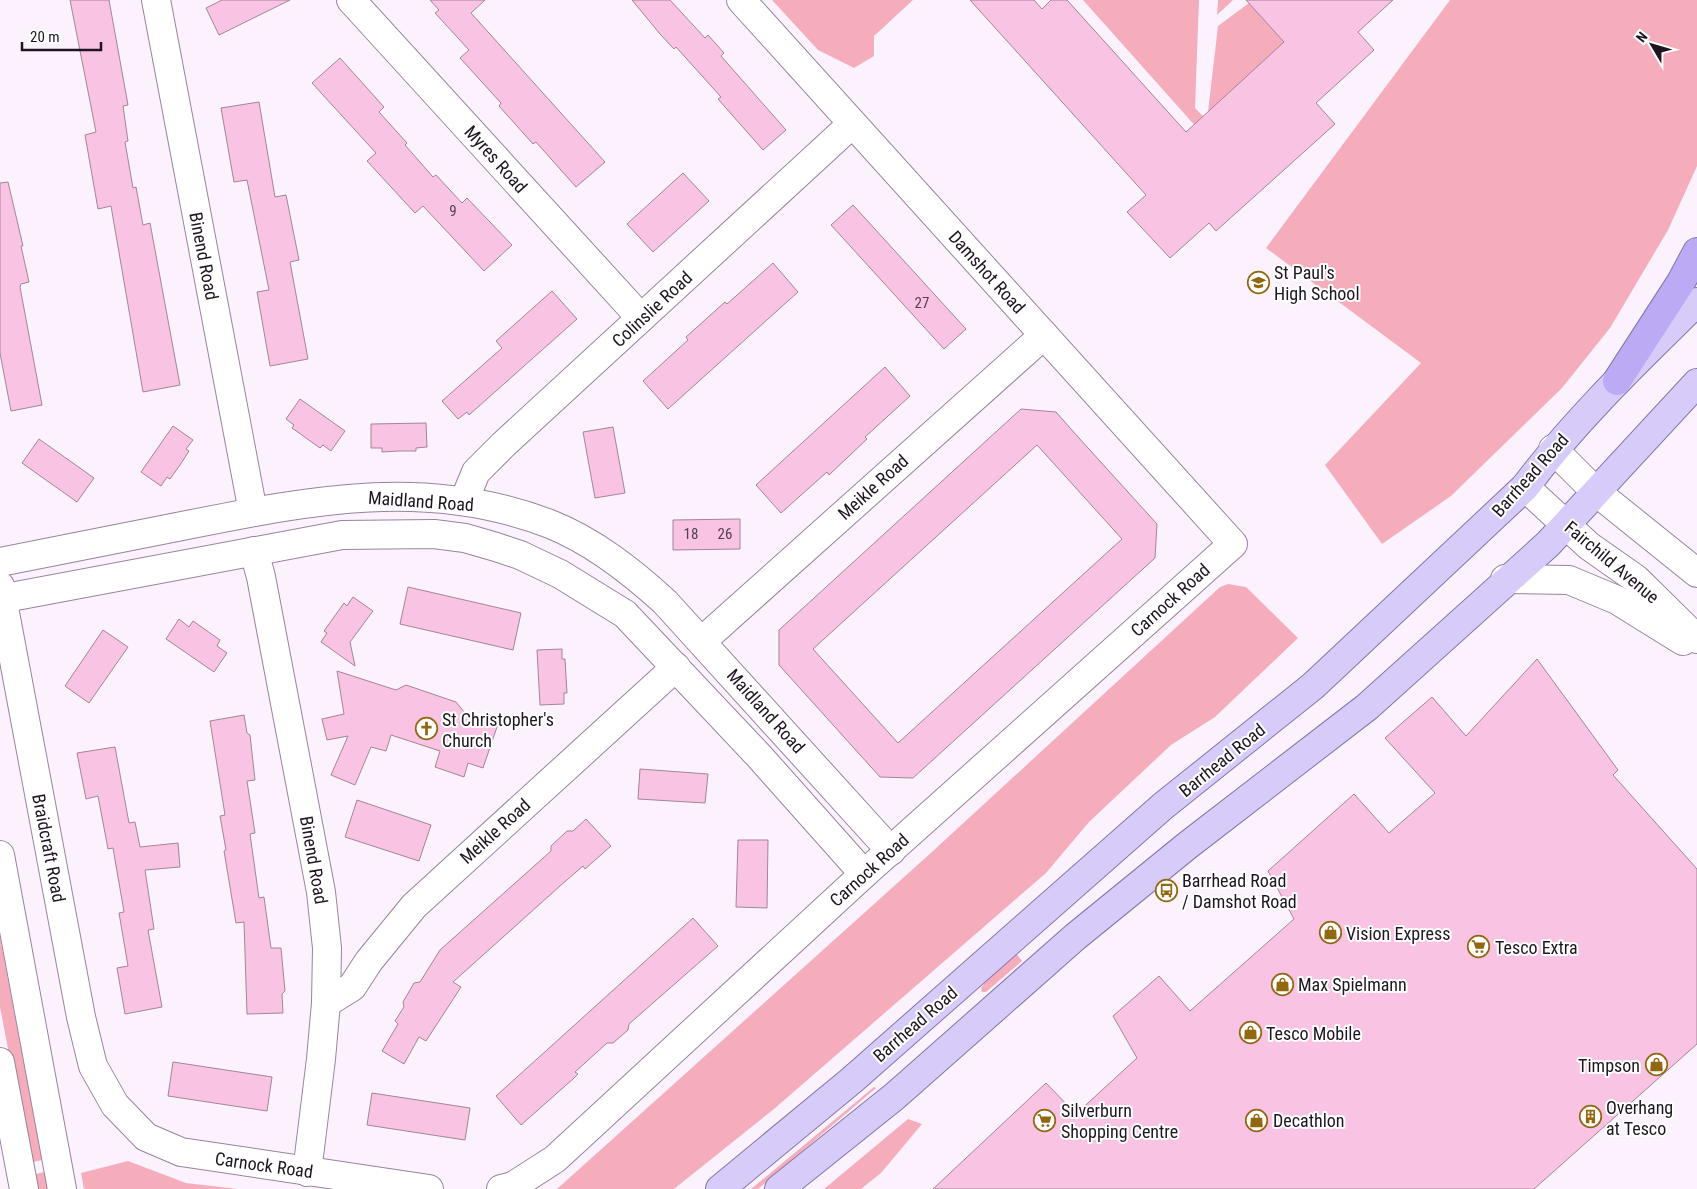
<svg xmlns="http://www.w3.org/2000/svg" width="1697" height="1189" font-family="'Roboto Condensed',sans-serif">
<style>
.green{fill:#f6adbb}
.building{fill:#f9c3e3;stroke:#a58497;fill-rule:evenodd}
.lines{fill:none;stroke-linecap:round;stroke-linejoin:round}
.minor-casing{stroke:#98839f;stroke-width:30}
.major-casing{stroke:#8576aa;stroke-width:30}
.highway-casing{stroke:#8576aa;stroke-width:30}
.minor{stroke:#fff;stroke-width:28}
.major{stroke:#d7ccf9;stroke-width:28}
.highway{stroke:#bcaaf5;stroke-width:28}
.labels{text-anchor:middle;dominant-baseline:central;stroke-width:4;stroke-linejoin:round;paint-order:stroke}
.number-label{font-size:15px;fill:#554051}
.street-label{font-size:18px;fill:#1e1520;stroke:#fff}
.poi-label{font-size:18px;fill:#1e1520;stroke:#fff;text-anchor:start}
</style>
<rect width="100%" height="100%" fill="#fbf2fe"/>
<g class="green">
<polygon points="772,0 913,0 874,36 874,56 854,68 818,50"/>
<polygon points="1083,0 1199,0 1195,108 1207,120 1198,129"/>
<polygon points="1218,0 1233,0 1217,15"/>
<polygon points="1450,0 1697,0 1697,166 1668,230 1610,328 1562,388 1451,496 1382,544 1325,465 1421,363 1266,248"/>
<polygon points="1249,3 1310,70 1208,112 1218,26"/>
<polygon points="1228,584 1246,587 1298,638 1215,717 1171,745 1089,822 1046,873 774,1109 674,1189 557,1189 933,851 1220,587"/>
<polygon points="0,937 42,1160 30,1163 0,1007"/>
<polygon points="1016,953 1022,961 986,992 982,992 981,988 992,973"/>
<polygon points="874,1087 876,1088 758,1189 751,1189"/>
<polygon points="908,1119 922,1124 881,1173 861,1189 824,1189"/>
<polygon points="128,1161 186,1183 238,1189 84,1189 81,1173"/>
<polygon points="44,1172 48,1189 35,1189 32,1175"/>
</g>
<g class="building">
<polygon points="70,0 109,0 128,105 123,106 128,141 125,142 133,188 136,187 143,225 150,223 180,385 143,392 111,206 98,209 85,135 96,132"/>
<polygon points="222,0 290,0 219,35 206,8"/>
<polygon points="430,0 485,0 471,13 605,162 576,187 536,142 533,144 499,106 501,103 460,58 469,50 435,13 439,10"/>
<polygon points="632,0 670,0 705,38 708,35 724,53 721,56 786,130 763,150 718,99 721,97 676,47 674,49 660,34"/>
<polygon points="970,0 1034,0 1042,9 1051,0 1067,0 1186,132 1284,42 1246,0 1393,0 1358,32 1374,50 1316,103 1335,124 1216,231 1209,223 1170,258 1127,212 1146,195"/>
<polygon points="340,58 384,107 379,112 407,143 405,145 433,177 436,175 462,203 467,198 512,245 484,271 423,206 415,213 367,161 376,153 312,83"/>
<polygon points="259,102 275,197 286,195 299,260 290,262 308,359 270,366 257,292 269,290 247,180 234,182 221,108"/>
<polygon points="683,173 709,201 653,252 627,224"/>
<polygon points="8,182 23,246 21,246 29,282 21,284 20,287 42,405 11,411 0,353 0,183"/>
<polygon points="853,205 966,329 944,349 831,225"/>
<polygon points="773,263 798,292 668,409 643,381 688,340 686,337 725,302 727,304"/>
<polygon points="552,291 577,319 469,415 467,412 458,419 442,401 502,348 496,341"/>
<polygon points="885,367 910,396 865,437 867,439 829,475 827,472 781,513 756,485"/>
<polygon points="300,399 345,431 331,451 323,445 320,448 292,428 294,425 286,419"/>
<path d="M 1021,409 L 1056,412 L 1079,438 L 1157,524 L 1155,558 L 913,778 L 880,777 L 779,665 L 779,630 ZM 1037,445 L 1122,539 L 898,743 L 813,649 Z"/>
<polygon points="426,423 427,447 416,448 416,451 399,451 382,452 382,448 371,448 371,424"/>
<polygon points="173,426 193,440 186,449 189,451 180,465 170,479 167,477 161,486 141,472"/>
<polygon points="613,427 625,493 595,498 583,432"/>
<polygon points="39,439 94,478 77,502 22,463"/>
<polygon points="740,519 740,549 673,550 673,520"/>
<polygon points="408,587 521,613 513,650 400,624"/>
<polygon points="353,597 373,611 350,642 355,666 321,642 327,633 324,631 344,603 347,606"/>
<polygon points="179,619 189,627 193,621 220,640 217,646 227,653 214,672 166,639"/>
<polygon points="103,630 128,647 89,703 65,686"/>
<polygon points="562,649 562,659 565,659 567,693 564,693 564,704 540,705 537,650"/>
<polygon points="1537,659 1618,770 1613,775 1697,869 1697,1044 1534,1189 933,1189 1046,1083 1076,1114 1137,1058 1113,1016 1159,976 1190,1011 1294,919 1268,871 1354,794 1389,833 1435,793 1385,738 1402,723 1432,697 1466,736"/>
<polygon points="337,671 396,690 406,685 456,702 465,713 498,724 483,768 468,763 464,777 435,767 440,751 391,735 386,751 371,747 355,785 331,775 348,736 327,740 322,719 344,714"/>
<polygon points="244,715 247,733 250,735 255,780 247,781 255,833 250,834 259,898 264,897 271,948 281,948 285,991 282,994 283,1013 247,1014 244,922 236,923 224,851 226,850 220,816 225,815 210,721"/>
<polygon points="115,747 129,823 135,822 140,847 178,843 180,867 145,870 154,929 148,930 162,1007 125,1014 117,968 128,966 119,913 124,912 113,848 108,849 98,796 86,799 77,753"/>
<polygon points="640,769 708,774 705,803 638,799"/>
<polygon points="357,800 431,825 419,861 345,837"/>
<polygon points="586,819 611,846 585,869 583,866 560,886 453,982 461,987 426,1041 419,1037 404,1064 382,1051 398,1024 395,1021 404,1007 403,1002 414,983 420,982 440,950 551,851 551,846 567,831 573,831"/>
<polygon points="738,840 768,840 767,908 736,907"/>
<polygon points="693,918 718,946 629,1024 628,1030 613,1043 607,1043 575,1072 578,1074 573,1079 521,1125 496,1096"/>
<polygon points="173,1062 272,1077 267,1111 168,1096"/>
<polygon points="372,1093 470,1108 465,1140 367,1125"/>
</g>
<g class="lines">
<defs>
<g id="minor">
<polyline points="156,0 253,512"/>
<polyline points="351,0 641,318"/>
<polyline points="1553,449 1595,491 1697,573"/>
<polyline points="1525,487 1589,546 1636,579 1697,639"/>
<polyline points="464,501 476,472 504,444 852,124"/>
<polyline points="254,551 261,577 321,892 327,948 326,1003 321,1059 307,1172"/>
<path d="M 0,562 C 61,550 121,538 182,526 C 307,501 426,476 550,524 C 593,541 631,571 665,602 L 891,851"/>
<polyline points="1505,579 1569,580 1617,600 1683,641"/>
<polyline points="0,586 81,1017 93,1066 115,1105 146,1137 181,1152 429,1189"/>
<polyline points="0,599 342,535 434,534 465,538 496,547 520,555 560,574 625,614 759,756 864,874"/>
<polyline points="702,641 1044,335"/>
<polyline points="0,855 62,1189"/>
<polyline points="326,1003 352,987 369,961 414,906 676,667"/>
<polyline points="0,1062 24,1189"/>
<polyline points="501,1189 513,1186 555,1159 864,874 1233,544 741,0"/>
</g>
<g id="major">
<path d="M 720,1189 L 852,1080 L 1163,806 L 1313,686 L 1525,487 C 1576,419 1637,361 1697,302"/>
<polyline points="779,1189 895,1096 1075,937 1188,845 1367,707 1548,544 1697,383"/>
</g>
<polyline id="highway" points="1617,381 1681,282 1697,252"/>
</defs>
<use href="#minor" class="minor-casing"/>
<use href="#major" class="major-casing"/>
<use href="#highway" class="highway-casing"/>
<use href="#minor" class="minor"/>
<use href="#major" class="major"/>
<use href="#highway" class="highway"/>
</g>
<defs>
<symbol id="school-ring" viewBox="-11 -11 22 22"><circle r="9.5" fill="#fff" stroke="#916710" stroke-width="1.5"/><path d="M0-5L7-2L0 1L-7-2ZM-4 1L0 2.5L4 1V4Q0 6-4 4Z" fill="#916710"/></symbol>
<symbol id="church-ring" viewBox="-11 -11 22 22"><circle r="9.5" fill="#fff" stroke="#916710" stroke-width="1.5"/><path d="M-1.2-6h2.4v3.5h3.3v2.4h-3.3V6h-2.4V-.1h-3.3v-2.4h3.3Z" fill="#916710"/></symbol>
<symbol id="bus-ring" viewBox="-11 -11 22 22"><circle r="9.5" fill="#fff" stroke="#916710" stroke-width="1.5"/><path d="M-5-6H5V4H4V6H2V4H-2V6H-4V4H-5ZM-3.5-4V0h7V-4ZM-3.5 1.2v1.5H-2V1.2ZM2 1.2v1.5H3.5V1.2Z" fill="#916710"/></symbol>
<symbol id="shop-ring" viewBox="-11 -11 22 22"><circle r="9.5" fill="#fff" stroke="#916710" stroke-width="1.5"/><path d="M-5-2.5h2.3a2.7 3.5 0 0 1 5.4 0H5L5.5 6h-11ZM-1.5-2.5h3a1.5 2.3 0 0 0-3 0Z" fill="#916710"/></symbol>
<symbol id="supermarket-ring" viewBox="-11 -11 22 22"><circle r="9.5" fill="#fff" stroke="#916710" stroke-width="1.5"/><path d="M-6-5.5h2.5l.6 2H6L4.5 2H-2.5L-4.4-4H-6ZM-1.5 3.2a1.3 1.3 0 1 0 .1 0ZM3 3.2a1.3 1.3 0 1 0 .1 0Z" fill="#916710"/></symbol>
<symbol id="building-ring" viewBox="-11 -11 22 22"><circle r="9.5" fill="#fff" stroke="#916710" stroke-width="1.5"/><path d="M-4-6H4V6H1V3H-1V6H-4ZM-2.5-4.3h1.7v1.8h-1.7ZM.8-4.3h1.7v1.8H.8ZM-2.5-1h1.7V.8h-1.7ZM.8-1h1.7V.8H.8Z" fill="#916710"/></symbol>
</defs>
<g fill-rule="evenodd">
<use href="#school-ring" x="1246" y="270" width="25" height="25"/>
<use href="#church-ring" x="414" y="716" width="25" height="25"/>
<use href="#bus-ring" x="1154" y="878" width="25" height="25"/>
<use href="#shop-ring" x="1318" y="920" width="25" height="25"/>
<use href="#supermarket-ring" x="1466" y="934" width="25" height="25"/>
<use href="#shop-ring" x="1270" y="972" width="25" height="25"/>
<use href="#shop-ring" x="1238" y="1020" width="25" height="25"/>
<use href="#shop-ring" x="1644" y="1052" width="25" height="25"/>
<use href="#building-ring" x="1578" y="1104" width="25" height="25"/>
<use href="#supermarket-ring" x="1032" y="1108" width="25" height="25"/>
<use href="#shop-ring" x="1244" y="1108" width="25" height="25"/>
</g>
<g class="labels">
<g class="number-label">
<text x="453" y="211">9</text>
<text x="922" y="303">27</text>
<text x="691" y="534">18</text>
<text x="725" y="534">26</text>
</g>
<g class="street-label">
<text transform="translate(496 159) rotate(48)">Myres Road</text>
<text transform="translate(204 256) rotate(79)">Binend Road</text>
<text transform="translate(987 272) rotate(48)">Damshot Road</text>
<text transform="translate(652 309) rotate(-43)">Colinslie Road</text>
<text transform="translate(1530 475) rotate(-48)">Barrhead Road</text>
<text transform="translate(873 487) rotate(-42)">Meikle Road</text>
<text transform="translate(421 501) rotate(4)">Maidland Road</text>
<text transform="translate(1612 562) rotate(40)">Fairchild Avenue</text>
<text transform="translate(1170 600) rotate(-42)">Carnock Road</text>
<text transform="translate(766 711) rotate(48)">Maidland Road</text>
<text transform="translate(1222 760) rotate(-39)">Barrhead Road</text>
<text transform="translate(495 831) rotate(-42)">Meikle Road</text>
<text transform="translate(49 848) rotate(79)">Braidcraft Road</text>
<text transform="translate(314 860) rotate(80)">Binend Road</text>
<text transform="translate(869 870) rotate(-42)">Carnock Road</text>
<text transform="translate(915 1024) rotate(-41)">Barrhead Road</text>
<text transform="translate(264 1165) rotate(8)">Carnock Road</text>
</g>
<g class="poi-label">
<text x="1274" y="272">St Paul's<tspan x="1274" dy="21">High School</tspan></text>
<text x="442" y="719">St Christopher's<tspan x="442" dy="21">Church</tspan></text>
<text x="1182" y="880">Barrhead Road<tspan x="1182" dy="21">/ Damshot Road</tspan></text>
<text x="1346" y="933">Vision Express</text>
<text x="1495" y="947">Tesco Extra</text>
<text x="1298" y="984">Max Spielmann</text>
<text x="1266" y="1033">Tesco Mobile</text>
<text x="1640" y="1065" text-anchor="end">Timpson</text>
<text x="1606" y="1107">Overhang<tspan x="1606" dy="21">at Tesco</tspan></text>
<text x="1061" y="1110">Silverburn<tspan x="1061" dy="21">Shopping Centre</tspan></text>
<text x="1273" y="1120">Decathlon</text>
</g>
</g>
<g transform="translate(1652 45) rotate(308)" stroke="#ffffff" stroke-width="4" paint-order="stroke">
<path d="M0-4L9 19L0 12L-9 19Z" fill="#1e1520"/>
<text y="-8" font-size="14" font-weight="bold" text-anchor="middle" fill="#1e1520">N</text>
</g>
<path d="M22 42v8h79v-8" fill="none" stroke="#1e1520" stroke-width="2.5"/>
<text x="30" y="42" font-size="15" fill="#1e1520" stroke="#ffffff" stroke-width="4" paint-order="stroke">20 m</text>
</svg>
